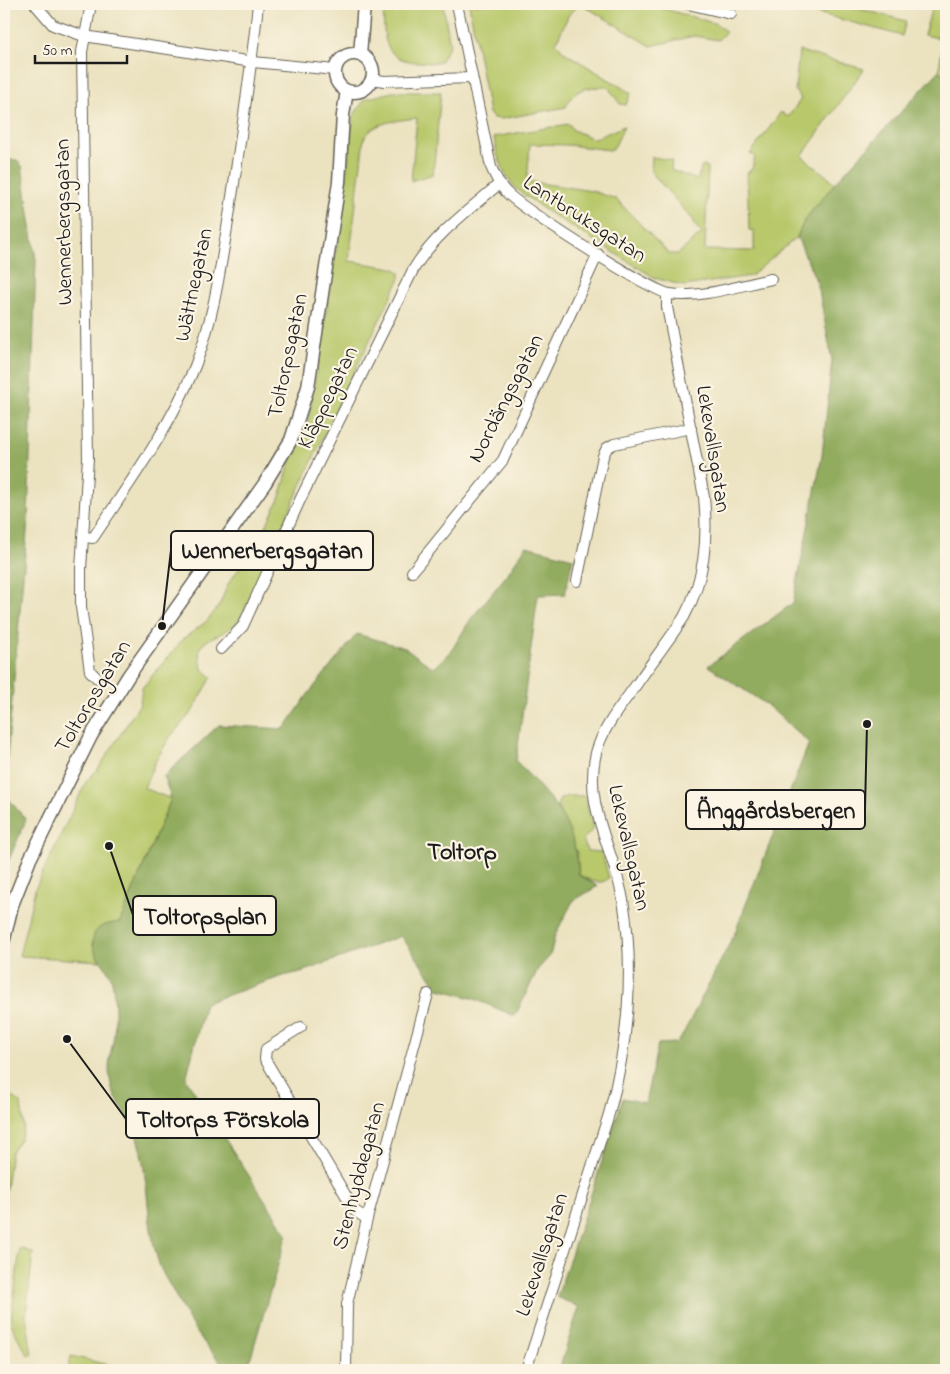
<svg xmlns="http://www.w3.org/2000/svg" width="950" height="1374" font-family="'Indie Flower',sans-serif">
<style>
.green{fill:#b8c86a;stroke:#6a7243}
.forest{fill:#92ac5e;stroke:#57643d}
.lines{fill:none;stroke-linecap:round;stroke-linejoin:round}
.minor-casing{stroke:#646155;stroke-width:12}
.tertiary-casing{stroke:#646155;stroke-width:15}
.minor{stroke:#fff;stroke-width:10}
.tertiary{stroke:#fff;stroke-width:12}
.labels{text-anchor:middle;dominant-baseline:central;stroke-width:4.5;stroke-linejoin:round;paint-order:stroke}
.street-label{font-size:22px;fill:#1c1c1c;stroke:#fcf5e5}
.neighbourhood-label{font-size:24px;font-weight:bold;fill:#1c1c1c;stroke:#fcf5e5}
.leader{fill:none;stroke:#1c1c1c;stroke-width:2}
.callout-dot{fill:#1c1c1c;stroke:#fcf5e5;stroke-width:2}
.callout{fill:#fcf5e5;stroke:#1c1c1c;stroke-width:2}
.callout-label{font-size:24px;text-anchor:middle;font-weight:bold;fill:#1c1c1c}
</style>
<rect width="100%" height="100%" fill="#fcf5e5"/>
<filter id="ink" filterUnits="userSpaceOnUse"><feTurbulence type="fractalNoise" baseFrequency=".02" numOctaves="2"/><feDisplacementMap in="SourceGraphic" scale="10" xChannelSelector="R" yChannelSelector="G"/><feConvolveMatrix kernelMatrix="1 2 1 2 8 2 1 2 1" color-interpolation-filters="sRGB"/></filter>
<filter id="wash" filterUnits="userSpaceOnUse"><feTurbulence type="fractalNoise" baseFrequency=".0096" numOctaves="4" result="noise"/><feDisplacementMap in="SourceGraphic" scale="20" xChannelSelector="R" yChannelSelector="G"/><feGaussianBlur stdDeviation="1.12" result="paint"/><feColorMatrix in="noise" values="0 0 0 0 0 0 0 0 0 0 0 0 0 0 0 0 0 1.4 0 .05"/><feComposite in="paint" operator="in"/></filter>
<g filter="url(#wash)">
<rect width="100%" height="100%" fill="#ebe2c0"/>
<g class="green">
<path d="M 383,4 L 443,4 L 450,45 L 440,62 C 432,64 424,62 416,62 C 379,59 385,33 383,4 Z"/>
<path d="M 469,4 L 647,4 L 717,24 L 726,32 L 718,40 L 694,36 L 651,46 L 581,4 L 569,14 L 556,43 L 564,52 L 631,93 L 626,105 L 620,104 L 608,87 C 588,87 575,87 566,107 L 501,119 L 493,118 L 489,113 Z"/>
<polygon points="784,4 841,4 906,21 902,36"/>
<polygon points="933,4 946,4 946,77 939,71 943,39 924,35"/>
<polygon points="799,51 864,69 802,156 835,183 805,219 797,237 751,276 684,286 655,278 545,210 515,188 505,173 497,154 494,137 569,124 573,130 594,139 624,126 615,146 610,150 568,145 530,144 527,181 592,191 616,199 669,254 678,254 702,233 693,223 694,221 651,172 652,157 672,160 671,170 697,180 702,166 708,167 705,250 754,251 754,231 749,230 747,173 752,169 755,156 750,154 781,112 788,117 801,99 795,91"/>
<path d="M 392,92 L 441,92 L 433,174 L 411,181 L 417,118 C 398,121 376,120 364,138 L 349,261 L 393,268 L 400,272 L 400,278 L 329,424 L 242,615 C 228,638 214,630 199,649 L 202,669 L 212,677 L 192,712 L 170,737 L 155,762 L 144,788 L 171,799 L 120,922 L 92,943 L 100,961 L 19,956 L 35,889 L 87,780 L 98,769 L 140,704 L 142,688 L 183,639 L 207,621 L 219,606 L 228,584 L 258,542 L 280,497 L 293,453 L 308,421 L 341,221 L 353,116 L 365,99 Z"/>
<path d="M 567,796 L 585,796 L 593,829 L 583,840 L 587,851 L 602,852 L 609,878 C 599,887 589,879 579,875 L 577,853 L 557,805 L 560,799 Z"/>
<polygon points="6,1090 21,1104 24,1126 21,1138 11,1152 4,1203 4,1094"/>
<polygon points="20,1248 33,1253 26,1315 32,1355 28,1355 14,1331 11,1321"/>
<polygon points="71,1356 130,1370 68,1370"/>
</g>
<g class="forest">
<polygon points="939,71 946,77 946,1370 559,1370 579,1307 557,1297 623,1098 645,1103 658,1044 676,1043 682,1036 734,935 809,743 767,705 708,666 793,603 822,456 832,360 818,285 797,237 805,219 835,183"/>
<polygon points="4,160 17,160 22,166 36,260 28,520 4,791"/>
<path d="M 526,546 L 573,558 L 565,594 L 538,595 L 516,761 C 552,801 574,817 579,875 L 598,886 L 573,901 L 555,935 L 550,956 L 538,969 L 515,1016 L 472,998 L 439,989 L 401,936 L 301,972 L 283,976 L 205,1003 L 186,1079 L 287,1234 L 247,1370 L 229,1370 C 202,1344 190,1324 173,1291 C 168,1282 162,1273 159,1264 C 145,1222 150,1179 137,1137 C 131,1117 112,1100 110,1079 C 107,1063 112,1050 114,1034 C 116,1017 115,999 112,981 C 110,968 92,956 93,941 C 93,925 108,924 120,922 L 171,799 L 164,776 L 219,725 L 284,729 L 309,693 L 357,634 L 405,648 L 433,668 L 450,653 L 470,620 L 506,576 Z"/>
<polygon points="4,793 26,820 4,871"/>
</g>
</g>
<g filter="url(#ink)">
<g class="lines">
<defs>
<g id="minor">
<polyline points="35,4 53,25 84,36 253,62 335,70"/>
<polyline points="91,4 82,52 88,458 81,569 81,607 90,671 97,678"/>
<path d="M 457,4 L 491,167 C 495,176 499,185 506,192 C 522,209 650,291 670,294 C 699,299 742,285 771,279"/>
<polyline points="688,4 731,14"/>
<polyline points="372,79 384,81 471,78"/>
<path d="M 84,537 L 93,538 C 130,482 170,428 195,366 C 215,316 221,262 230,210 C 240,142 251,73 258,4"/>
<polyline points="412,572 503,460 598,254"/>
<polyline points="577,581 603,456 607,448 614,444 691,428"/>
<path d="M 221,649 L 243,626 L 300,500 L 413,270 C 434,235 469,210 499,184"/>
<polyline points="301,1027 266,1049 265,1059 355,1211 367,1219"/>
<polyline points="346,1370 347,1304 367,1219 428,994"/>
<path d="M 526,1370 L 609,1114 C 628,1045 635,970 623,900 C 614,849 583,806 596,753 C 603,727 621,706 636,685 C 652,662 669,640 684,617 C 705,579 708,539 704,497 L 667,307 L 667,294"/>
</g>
<g id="tertiary">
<circle cx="354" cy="73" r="19"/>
<polyline points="360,55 364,4"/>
<polyline points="4,939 12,905 30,859 91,736 129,675 265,483 291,440 308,387 315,340 339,182 343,115 347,91"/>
</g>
</defs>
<use href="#minor" class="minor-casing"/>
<use href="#tertiary" class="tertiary-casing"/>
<use href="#minor" class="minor"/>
<use href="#tertiary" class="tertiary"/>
</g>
</g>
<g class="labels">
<g class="street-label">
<text transform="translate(584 220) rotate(33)">Lantbruksgatan</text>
<text transform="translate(65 222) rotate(-91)">Wennerbergsgatan</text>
<text transform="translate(195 285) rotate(-78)">Wättnegatan</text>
<text transform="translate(289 356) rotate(-78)">Toltorpsgatan</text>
<text transform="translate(329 398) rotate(-64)">Kläppegatan</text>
<text transform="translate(507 399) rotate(-63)">Nordängsgatan</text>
<text transform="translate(712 449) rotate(81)">Lekevallsgatan</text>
<text transform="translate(94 697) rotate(-59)">Toltorpsgatan</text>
<text transform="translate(628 848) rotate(77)">Lekevallsgatan</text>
<text transform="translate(360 1176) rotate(-75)">Stenhyddegatan</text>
<text transform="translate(543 1255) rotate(-72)">Lekevallsgatan</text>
</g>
<g class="neighbourhood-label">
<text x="462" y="853">Toltorp</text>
</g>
</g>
<path class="leader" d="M162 626L171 550M867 724L865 809M109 846L133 915M67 1039L126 1119"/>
<g class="callout-dot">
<circle cx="162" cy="626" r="5"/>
<circle cx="867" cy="724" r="5"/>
<circle cx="109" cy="846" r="5"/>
<circle cx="67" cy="1039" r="5"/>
</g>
<g class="callout">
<rect x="171" y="531" width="202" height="39" rx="5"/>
<rect x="686" y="790" width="179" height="39" rx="5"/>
<rect x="133" y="896" width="143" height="39" rx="5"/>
<rect x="126" y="1099" width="193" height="39" rx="5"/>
</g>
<g class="callout-label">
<text x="272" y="558">Wennerbergsgatan</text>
<text x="776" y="818">Änggårdsbergen</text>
<text x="205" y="924">Toltorpsplan</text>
<text x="223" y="1127">Toltorps Förskola</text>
</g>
<rect width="950" height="1374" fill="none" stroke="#fcf5e5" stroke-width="20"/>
<path d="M35 55v8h92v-8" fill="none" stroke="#1c1c1c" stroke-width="2.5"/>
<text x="42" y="55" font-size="15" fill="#1c1c1c" stroke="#fcf5e5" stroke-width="4" paint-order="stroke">50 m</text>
</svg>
